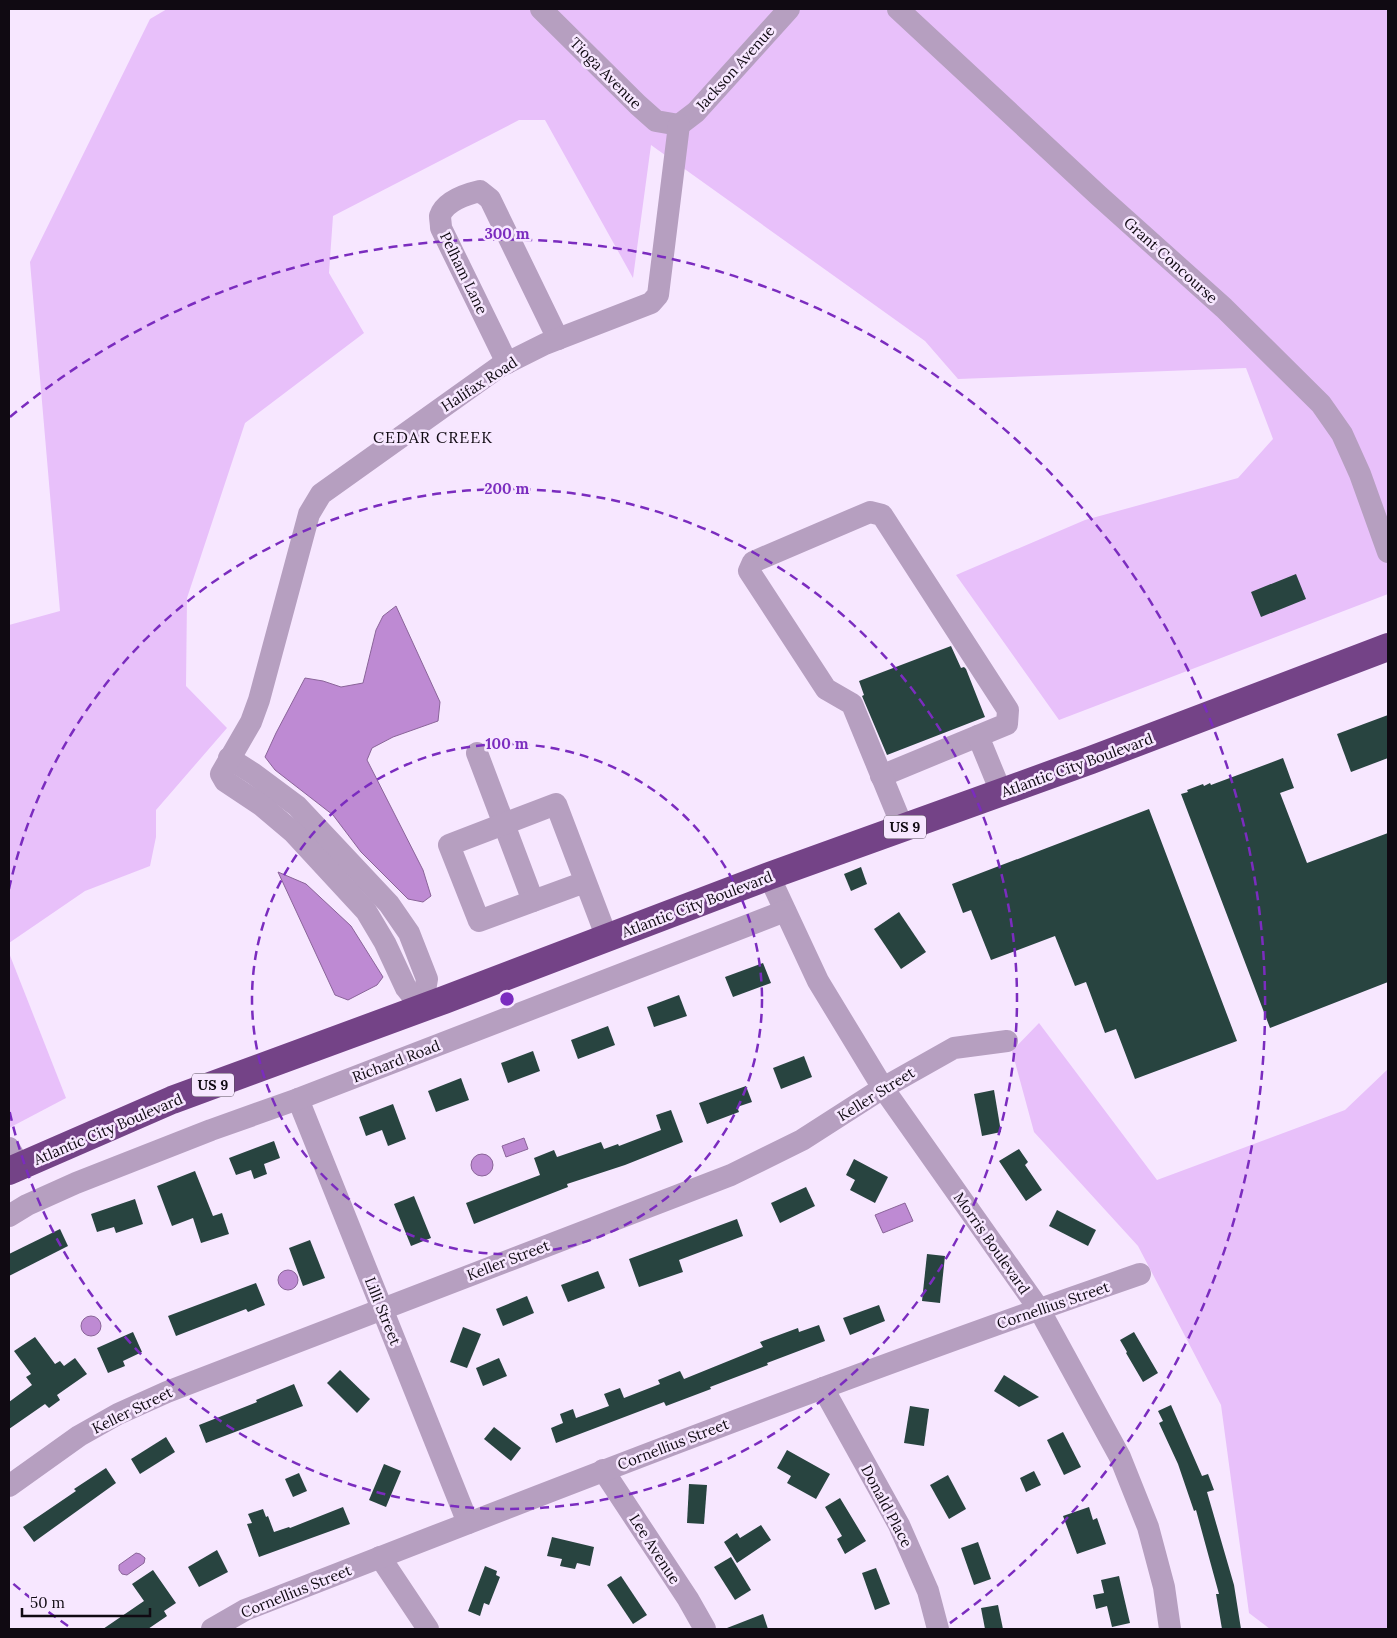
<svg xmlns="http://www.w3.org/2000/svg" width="1397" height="1638" font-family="Lora,serif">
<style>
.green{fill:#e8c0fa}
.water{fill:#be8ad3;stroke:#8a6499}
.building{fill:#284440}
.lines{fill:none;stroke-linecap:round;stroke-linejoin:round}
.minor{stroke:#b69fc0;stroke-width:22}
.highway{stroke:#744387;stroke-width:28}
.ring{fill:none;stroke:#7b2cbf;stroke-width:2.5;stroke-dasharray:9 6}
.labels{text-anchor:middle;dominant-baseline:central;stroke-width:5;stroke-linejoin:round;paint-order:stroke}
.shield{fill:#f7e7ff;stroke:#554c59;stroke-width:1}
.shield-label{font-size:14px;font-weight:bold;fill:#100a12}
.street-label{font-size:15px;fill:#100a12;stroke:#f7e7ff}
.neighbourhood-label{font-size:16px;letter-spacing:1px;fill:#100a12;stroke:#f7e7ff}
.centre{fill:#7b2cbf;stroke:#f7e7ff;stroke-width:2.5}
.ring-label{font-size:15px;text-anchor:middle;font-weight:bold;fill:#7b2cbf;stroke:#f7e7ff;stroke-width:5;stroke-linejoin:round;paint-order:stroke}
</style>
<rect width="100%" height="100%" fill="#f7e7ff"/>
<g class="green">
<polygon points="167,9 1388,9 1388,594 1059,720 956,575 1085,520 1238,478 1273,439 1246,368 958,379 925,341 651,145 633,278 545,120 519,120 333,216 329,273 364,333 245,423 187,598 186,686 227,728 156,810 156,837 150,866 85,891 9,943 9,625 60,611 30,262 150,19"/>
<polygon points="9,953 66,1098 9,1128"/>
<polygon points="1039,1023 1157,1180 1345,1110 1388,1069 1388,1629 1270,1629 1249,1613 1221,1405 1138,1246 1034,1132 1012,1051"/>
</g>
<g class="water">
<polygon points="396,606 440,702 438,721 393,737 372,748 367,760 423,870 431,896 423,902 408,899 361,852 333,815 275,770 265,757 276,733 305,678 323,681 341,687 363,683 376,630 383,616"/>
<polygon points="278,872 306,884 351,926 383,977 377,985 348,1000 335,995"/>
<polygon points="524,1138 528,1149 506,1157 502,1146"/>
<circle cx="482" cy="1165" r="11"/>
<polygon points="905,1203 913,1221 883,1233 875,1215"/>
<circle cx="288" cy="1280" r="10"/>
<circle cx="91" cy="1326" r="10"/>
<polygon points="136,1553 140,1554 145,1558 144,1563 127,1575 122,1574 119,1570 119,1565"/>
</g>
<g class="building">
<polygon points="1296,574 1306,599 1261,617 1251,592"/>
<polygon points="951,646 961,668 964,667 966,669 985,717 887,755 862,696 864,695 859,681"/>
<polygon points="1388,715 1388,758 1351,772 1337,734"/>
<polygon points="1283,758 1294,788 1280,793 1307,863 1388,833 1388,982 1270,1028 1181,794 1188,792 1187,790 1203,784 1204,786 1210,783 1211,785"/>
<polygon points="1149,809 1237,1041 1135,1079 1116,1029 1105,1033 1086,982 1075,986 1055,936 991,960 971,910 963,913 952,884"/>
<polygon points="861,867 867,884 851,891 844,874"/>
<polygon points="899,912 926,952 901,969 874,929"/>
<polygon points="763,963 771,983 733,997 725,977"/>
<polygon points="679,995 687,1016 654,1027 647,1007"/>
<polygon points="608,1026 615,1045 578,1059 571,1040"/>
<polygon points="533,1051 540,1071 508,1083 501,1063"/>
<polygon points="804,1056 812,1077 781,1089 773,1068"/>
<polygon points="461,1078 469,1100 436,1112 428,1091"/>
<polygon points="746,1086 752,1102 737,1107 739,1112 707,1124 699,1103"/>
<polygon points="994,1090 1001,1132 982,1136 974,1094"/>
<polygon points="393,1104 406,1139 388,1146 382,1130 366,1136 359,1117"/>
<polygon points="671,1110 683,1142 625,1165 567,1184 568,1187 474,1224 466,1203 540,1175 534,1158 554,1150 557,1157 601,1142 604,1149 618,1144 619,1146 661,1130 656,1115"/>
<polygon points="274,1141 280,1158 264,1164 267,1174 254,1179 251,1170 236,1175 229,1158"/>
<polygon points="1019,1149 1028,1162 1025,1165 1042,1190 1026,1201 999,1161"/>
<polygon points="854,1159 888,1177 875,1203 850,1190 855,1180 846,1175"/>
<polygon points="195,1171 213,1216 222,1213 229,1234 201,1243 193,1218 172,1226 157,1186"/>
<polygon points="806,1187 815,1206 780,1223 771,1203"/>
<polygon points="414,1196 431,1238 411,1246 394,1204"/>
<polygon points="135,1199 143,1224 116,1233 114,1227 97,1232 91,1214"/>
<polygon points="1057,1210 1096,1230 1088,1246 1049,1226"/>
<polygon points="737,1219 743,1236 679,1260 683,1272 639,1287 629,1259"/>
<polygon points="60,1229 68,1246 9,1276 9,1254"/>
<polygon points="310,1240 325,1278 303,1286 289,1248"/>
<polygon points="927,1254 945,1256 940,1303 922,1301"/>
<polygon points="598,1271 605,1288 568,1302 561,1285"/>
<polygon points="256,1283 265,1305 248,1312 246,1309 176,1336 168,1316"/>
<polygon points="527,1296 534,1313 503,1326 496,1309"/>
<polygon points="879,1305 885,1321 850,1335 843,1318"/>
<polygon points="819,1325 825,1341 767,1363 768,1365 710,1387 711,1389 666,1406 664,1402 556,1443 551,1428 563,1423 560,1414 573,1409 576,1418 609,1406 604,1394 620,1388 624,1398 660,1384 658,1380 680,1371 684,1379 763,1347 760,1342 798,1328 799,1332"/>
<polygon points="463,1327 481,1334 467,1368 450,1362"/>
<polygon points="133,1332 142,1352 123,1361 125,1366 108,1373 97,1348"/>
<polygon points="1134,1332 1158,1373 1143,1382 1126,1353 1127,1352 1120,1340"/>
<polygon points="35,1337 55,1364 60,1361 64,1366 75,1358 87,1374 57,1395 60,1400 49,1408 45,1404 9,1429 9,1402 32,1385 26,1377 31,1374 14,1351"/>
<polygon points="499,1358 507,1376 483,1386 476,1368"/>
<polygon points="340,1370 370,1399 357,1413 327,1383"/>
<polygon points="1004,1375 1039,1397 1019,1407 994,1391"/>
<polygon points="294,1384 303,1406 206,1443 199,1425 257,1402 256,1400"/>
<polygon points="1171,1405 1202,1476 1208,1474 1214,1490 1207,1492 1234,1585 1241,1629 1222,1629 1216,1594 1219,1594 1196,1510 1194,1511 1178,1464 1159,1423 1163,1421 1158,1411"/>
<polygon points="910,1406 929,1409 924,1446 904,1443"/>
<polygon points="494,1427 521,1448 511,1461 484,1439"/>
<polygon points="1063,1432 1081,1467 1064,1475 1047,1440"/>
<polygon points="166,1437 175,1452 140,1474 131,1459"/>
<polygon points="787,1450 830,1474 816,1499 787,1483 791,1476 777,1468"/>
<polygon points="384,1464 401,1471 386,1507 369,1500"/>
<polygon points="106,1468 116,1483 34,1542 23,1527 76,1491 74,1489"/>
<polygon points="1034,1471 1041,1485 1026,1492 1020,1478"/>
<polygon points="299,1473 307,1491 293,1497 285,1479"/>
<polygon points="948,1475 966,1509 949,1519 930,1485"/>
<polygon points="689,1484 707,1485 704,1524 687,1523"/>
<polygon points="840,1498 866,1541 845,1554 837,1539 842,1536 825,1507"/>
<polygon points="343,1507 350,1524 259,1557 247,1524 252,1523 248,1514 263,1509 266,1517 268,1516 274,1532 289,1527 290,1528"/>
<polygon points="1089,1507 1093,1520 1097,1518 1106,1544 1077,1554 1063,1516"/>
<polygon points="761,1525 771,1540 737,1563 724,1542 737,1533 740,1538"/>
<polygon points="552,1537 594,1547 590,1566 577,1563 575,1569 560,1566 562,1559 547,1556"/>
<polygon points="978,1542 991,1579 974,1585 961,1548"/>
<polygon points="217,1550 228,1572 199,1587 188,1567"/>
<polygon points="731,1557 751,1590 735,1600 714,1567"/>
<polygon points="485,1566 497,1571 496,1575 500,1577 489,1605 484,1603 480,1616 468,1611"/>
<polygon points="876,1568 890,1604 875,1610 862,1573"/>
<polygon points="153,1570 176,1603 164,1611 167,1616 148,1629 103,1629 144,1601 132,1584"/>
<polygon points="621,1576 647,1615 633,1624 607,1585"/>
<polygon points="1119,1576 1130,1623 1112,1627 1107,1606 1096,1609 1093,1595 1104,1593 1101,1580"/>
<polygon points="998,1605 1003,1629 985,1629 981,1608"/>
<polygon points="763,1614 768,1629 727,1629 727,1628"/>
</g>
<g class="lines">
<g class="minor">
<polyline points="541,9 638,105 656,121 679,125"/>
<polyline points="898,9 1098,195 1224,308 1321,404 1342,434 1360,474 1388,552"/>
<polyline points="679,125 696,112 789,9"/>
<path d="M 507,363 L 441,228 C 441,224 440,219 440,216 C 445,201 467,194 480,191 L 490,199 L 558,339"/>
<polyline points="477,753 533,901"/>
<polyline points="229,758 254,774 297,806 389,904 409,933 427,979 422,1008"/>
<polyline points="881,776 978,736"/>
<polyline points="903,828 852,704 826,689 749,571 753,562 870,512 882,515 1008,710 1007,724 978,736 1001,792"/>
<polyline points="769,876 818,981 883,1088 1039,1309 1120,1457 1148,1527 1164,1587 1170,1629"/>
<polyline points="585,882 479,921 449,845 556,804 607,938"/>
<polyline points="422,1008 406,988 385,943 366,911 293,832 261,805 225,781 221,774 251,722 259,700 309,514 321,494 499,367 545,344 651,303 658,295 679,125"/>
<polyline points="298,1099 468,1523"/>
<polyline points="9,1148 20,1166"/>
<polyline points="9,1216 27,1205 76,1183 211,1130 298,1099 785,911"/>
<polyline points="823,1388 899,1525 928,1591 938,1629"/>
<polyline points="603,1470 688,1599 705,1629"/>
<polyline points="9,1486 79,1436 118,1414 167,1392 731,1175 802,1140 883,1088 954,1048 1007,1041"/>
<polyline points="380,1557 428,1629"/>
<path d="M 212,1629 L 245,1610 C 542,1494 839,1378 1140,1274"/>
</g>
<polyline class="highway" points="9,1171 172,1100 444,1000 769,876 1091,760 1388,647"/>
</g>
<g class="ring">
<circle cx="507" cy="999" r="255"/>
<path d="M9 889A510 510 0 1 1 9 1109"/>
<path d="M68 1626A765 765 0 0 1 10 1581M10 417A765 765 0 1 1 946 1626"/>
</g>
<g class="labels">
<g class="shield">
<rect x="884" y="815.5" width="42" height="23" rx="4"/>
<rect x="192" y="1073.5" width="42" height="23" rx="4"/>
</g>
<g class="shield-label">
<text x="905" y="827">US 9</text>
<text x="213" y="1085">US 9</text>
</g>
<g class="street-label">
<text transform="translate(735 68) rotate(-48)">Jackson Avenue</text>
<text transform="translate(606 73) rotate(45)">Tioga Avenue</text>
<text transform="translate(1171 260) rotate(42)">Grant Concourse</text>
<text transform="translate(464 273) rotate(64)">Pelham Lane</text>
<text transform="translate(479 384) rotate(-33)">Halifax Road</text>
<text transform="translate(1077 765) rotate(-20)">Atlantic City Boulevard</text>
<text transform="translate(697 904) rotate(-21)">Atlantic City Boulevard</text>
<text transform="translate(396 1061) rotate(-21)">Richard Road</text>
<text transform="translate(876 1094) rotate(-32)">Keller Street</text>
<text transform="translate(108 1129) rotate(-23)">Atlantic City Boulevard</text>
<text transform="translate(992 1243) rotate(55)">Morris Boulevard</text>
<text transform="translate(508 1260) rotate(-21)">Keller Street</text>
<text transform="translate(1053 1305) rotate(-19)">Cornellius Street</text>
<text transform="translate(383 1311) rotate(68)">Lilli Street</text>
<text transform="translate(132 1410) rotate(-26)">Keller Street</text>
<text transform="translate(673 1444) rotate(-21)">Cornellius Street</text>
<text transform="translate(887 1506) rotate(62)">Donald Place</text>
<text transform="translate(655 1549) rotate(57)">Lee Avenue</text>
<text transform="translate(296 1591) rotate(-22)">Cornellius Street</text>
</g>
<g class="neighbourhood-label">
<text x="433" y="437">CEDAR CREEK</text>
</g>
</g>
<circle cx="507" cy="999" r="8" class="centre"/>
<g class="ring-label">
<text x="507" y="239">300 m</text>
<text x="507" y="494">200 m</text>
<text x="507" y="749">100 m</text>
</g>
<rect width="1397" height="1638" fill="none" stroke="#100a12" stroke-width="20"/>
<path d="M22 1608v8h128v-8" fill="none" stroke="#100a12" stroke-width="2.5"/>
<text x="30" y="1608" font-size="15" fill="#100a12" stroke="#f7e7ff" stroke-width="4" paint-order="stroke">50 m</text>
</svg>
